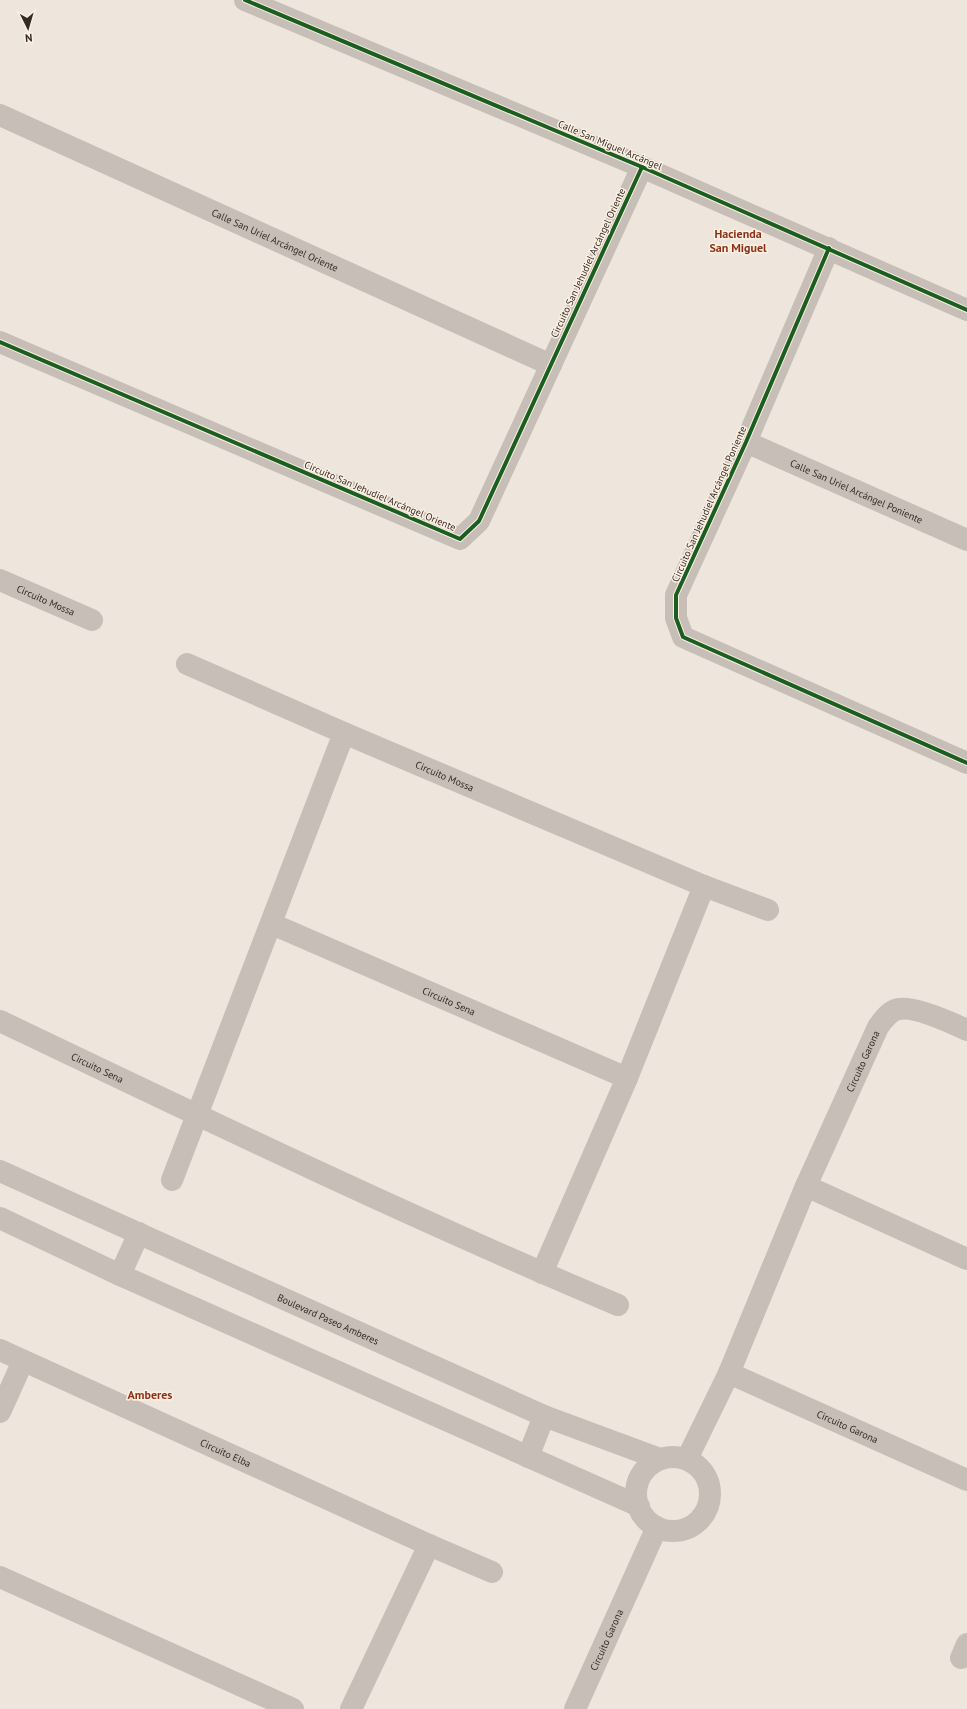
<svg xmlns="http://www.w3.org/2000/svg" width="967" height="1709" font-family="'PT Sans',sans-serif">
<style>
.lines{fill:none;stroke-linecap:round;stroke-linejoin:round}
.street{stroke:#c6beb7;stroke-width:22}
.cycleway-casing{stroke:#fbf0e3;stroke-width:6}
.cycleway{stroke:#1b5e20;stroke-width:4}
.labels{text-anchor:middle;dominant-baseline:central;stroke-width:3;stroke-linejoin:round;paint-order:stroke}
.street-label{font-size:10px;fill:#362a25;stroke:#fbf0e3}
.quarter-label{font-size:12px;font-weight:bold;fill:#8d3116;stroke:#fbf0e3}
</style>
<rect width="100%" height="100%" fill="#eee6dd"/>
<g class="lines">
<g class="street">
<polyline points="245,0 642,167 967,310"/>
<path id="s1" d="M 0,115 L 551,365"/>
<polyline points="829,248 746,442 676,595 676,618 683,637 967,763"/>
<polyline points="0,342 460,539 479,521 642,167"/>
<path id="s2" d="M 746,442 L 967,540"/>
<path id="s3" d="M 0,580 L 92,620"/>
<path id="s4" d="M 187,664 L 344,733 L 704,886 L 768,910"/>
<path id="s5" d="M 272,924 L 627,1078"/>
<path id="s6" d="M 0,1021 C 205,1119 409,1217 618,1305"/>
<path id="s7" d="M 0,1171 L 544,1416 L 660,1459"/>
<polyline points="172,1180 344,733"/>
<polyline points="806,1186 967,1259"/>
<polyline points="0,1218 120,1275 639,1506"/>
<polyline points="542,1273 627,1078 704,886"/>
<polyline points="120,1275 139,1233"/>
<path id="s8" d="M 0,1350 L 429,1545 L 492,1572"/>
<path id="s9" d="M 729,1373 L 967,1480"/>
<polyline points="0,1412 23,1361"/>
<polyline points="528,1457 544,1416"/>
<circle cx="673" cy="1494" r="37"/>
<path id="s10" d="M 687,1459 L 729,1373 L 806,1186 L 878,1027 C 883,1020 890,1010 899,1009 C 915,1006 952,1023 967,1030"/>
<polyline points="0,1577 293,1709"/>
<polyline points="961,1658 967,1644"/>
<polyline points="351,1709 429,1545"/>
<path id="s11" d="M 575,1709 L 657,1527"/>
</g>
<defs>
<g id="cycleway">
<polyline points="245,0 642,167 967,310"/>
<polyline points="829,248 746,442 676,595 676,618 683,637 967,763"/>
<polyline points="0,342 460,539 479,521 642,167"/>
</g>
</defs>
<use href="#cycleway" class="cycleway-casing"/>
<use href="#cycleway" class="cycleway"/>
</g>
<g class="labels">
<g class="street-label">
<text transform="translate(610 145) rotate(23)">Calle San Miguel Arcángel</text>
<text stroke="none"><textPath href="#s1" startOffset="302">Calle San Uriel Arcángel Oriente</textPath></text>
<text transform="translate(588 263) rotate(-65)">Circuito San Jehudiel Arcángel Oriente</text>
<text stroke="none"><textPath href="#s2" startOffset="121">Calle San Uriel Arcángel Poniente</textPath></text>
<text transform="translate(380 496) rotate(23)">Circuito San Jehudiel Arcángel Oriente</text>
<text transform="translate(709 504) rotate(-66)">Circuito San Jehudiel Arcángel Poniente</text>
<text stroke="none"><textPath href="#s3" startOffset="50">Circuito Mossa</textPath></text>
<text stroke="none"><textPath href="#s4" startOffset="281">Circuito Mossa</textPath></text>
<text stroke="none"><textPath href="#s5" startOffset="193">Circuito Sena</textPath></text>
<text stroke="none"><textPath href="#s10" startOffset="435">Circuito Garona</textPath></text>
<text stroke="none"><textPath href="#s6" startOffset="108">Circuito Sena</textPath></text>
<text stroke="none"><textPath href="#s7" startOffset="360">Boulevard Paseo Amberes</textPath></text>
<text stroke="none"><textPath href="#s9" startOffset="130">Circuito Garona</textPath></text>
<text stroke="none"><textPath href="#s8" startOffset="248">Circuito Elba</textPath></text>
<text stroke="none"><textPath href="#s11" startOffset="76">Circuito Garona</textPath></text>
</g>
<g class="quarter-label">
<text x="738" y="233">Hacienda<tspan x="738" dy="14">San Miguel</tspan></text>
<text x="150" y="1394">Amberes</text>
</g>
</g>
<g transform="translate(28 28) rotate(175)" stroke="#fbf0e3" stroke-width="3" paint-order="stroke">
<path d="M0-3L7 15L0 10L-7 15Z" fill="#362a25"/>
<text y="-6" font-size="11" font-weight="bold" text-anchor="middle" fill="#362a25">N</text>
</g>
</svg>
